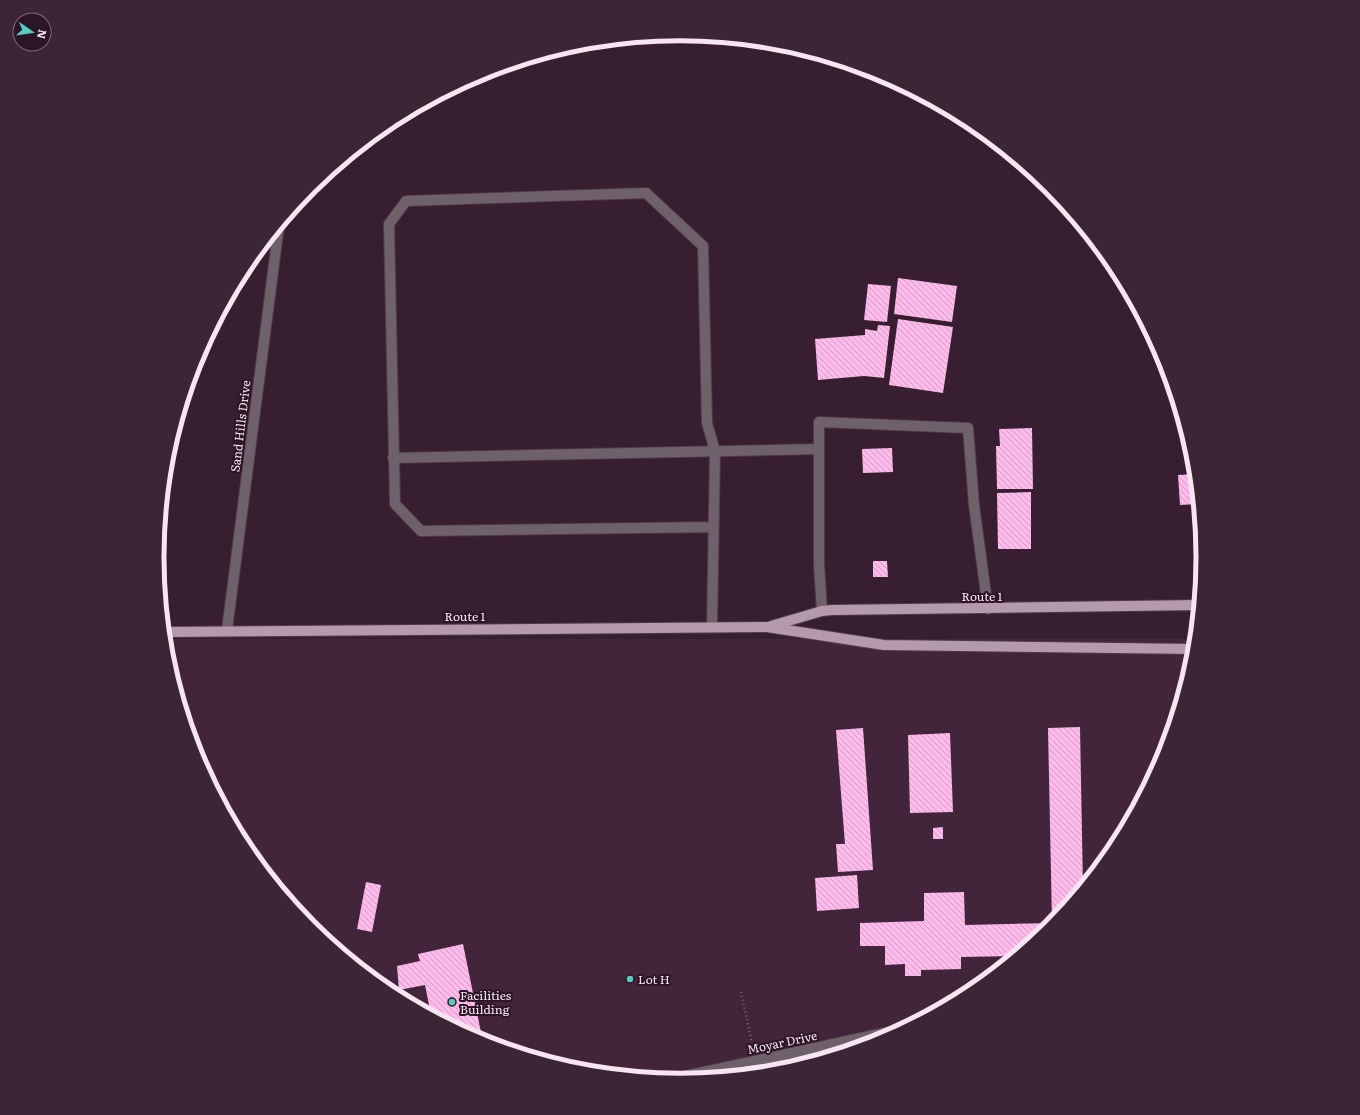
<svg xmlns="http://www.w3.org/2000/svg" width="1360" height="1115" font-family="Literata,serif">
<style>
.built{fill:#42243b}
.building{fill:url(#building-back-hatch)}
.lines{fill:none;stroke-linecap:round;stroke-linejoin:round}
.lane-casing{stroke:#523a4b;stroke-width:12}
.street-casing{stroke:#523a4b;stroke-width:12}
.primary-casing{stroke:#523a4b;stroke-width:12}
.path{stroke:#786272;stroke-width:2.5;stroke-dasharray:1 3;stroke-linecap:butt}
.lane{stroke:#6e616a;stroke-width:10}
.street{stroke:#6e616a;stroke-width:10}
.primary{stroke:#b59aad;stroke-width:10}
.poi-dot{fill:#56cec3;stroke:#2c1526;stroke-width:1.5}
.labels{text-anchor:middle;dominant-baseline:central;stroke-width:4;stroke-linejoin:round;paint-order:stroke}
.street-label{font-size:12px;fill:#f7e6f2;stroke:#2c1526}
.poi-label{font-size:12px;fill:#f7e6f2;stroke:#2c1526;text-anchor:start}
.rim{fill:none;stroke:#f7e6f2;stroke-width:5}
</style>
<defs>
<pattern id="building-back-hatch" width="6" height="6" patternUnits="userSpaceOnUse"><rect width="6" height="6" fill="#fdbaea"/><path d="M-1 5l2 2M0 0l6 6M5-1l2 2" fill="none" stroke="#d09dc2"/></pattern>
</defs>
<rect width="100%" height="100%" fill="#371e30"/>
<polygon class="built" points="165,639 1195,639 1193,660 1164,758 1115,849 1050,928 971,993 880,1041 782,1071 680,1081 578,1071 479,1041 389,993 310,928 245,848 196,758 167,659"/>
<g class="building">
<polygon points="898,278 957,286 952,322 894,314"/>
<polygon points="868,284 891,286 887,322 864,320"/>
<polygon points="898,319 953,327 943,393 889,385"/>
<polygon points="878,325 890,326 884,378 864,376 818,380 815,339 865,335 865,329 877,331"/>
<polygon points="1032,428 1033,489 997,489 996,446 1000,446 999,429"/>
<polygon points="892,448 893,472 863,473 862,449"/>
<polygon points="1195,474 1198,504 1180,505 1178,475"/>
<polygon points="1031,492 1031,549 998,549 997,493"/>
<polygon points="873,561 887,561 888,577 873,577"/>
<polygon points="1080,727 1083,888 1050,928 1016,956 961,957 961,969 921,970 921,976 905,976 905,964 885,965 885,946 860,946 860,923 924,921 924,893 964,892 965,925 1052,923 1048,728"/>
<polygon points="863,728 873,870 838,872 836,844 845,844 836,730"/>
<polygon points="950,733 953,812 910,813 908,735"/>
<polygon points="943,827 943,839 933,839 933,828"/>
<polygon points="857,875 859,908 817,911 815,878"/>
<polygon points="366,882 381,885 372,932 357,929"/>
<polygon points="463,944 483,1042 431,1015 425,985 399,990 397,966 420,961 418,954"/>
</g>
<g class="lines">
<defs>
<g id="lane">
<polyline points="393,458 819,449"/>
<polyline points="822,611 819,564 819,422 968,428 974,505 988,609"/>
<polyline points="712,627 715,451 707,423 703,246 646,193 406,201 389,224 395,504 421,531 714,527"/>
<polyline points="667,1080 902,1029"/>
</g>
<polyline id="street" points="227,630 279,225"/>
<g id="primary">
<polyline points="771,626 822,611 832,610 1199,605"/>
<polyline points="164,632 767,627 884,645 1194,649"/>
</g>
</defs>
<use href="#lane" class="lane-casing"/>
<use href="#street" class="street-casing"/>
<use href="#primary" class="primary-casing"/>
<g class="path">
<polyline points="741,992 752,1043"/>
<polyline points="553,1063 561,1062 562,1066"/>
</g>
<use href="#lane" class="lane"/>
<use href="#street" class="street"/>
<use href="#primary" class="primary"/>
</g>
<g class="poi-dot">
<circle cx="630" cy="979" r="4"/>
<circle cx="452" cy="1002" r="4"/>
</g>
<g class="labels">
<g class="street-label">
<text transform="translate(240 426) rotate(-83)">Sand Hills Drive</text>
<text x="982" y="596">Route 1</text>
<text x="465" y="616">Route 1</text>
<text transform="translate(782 1042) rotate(-12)">Moyar Drive</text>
</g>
<g class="poi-label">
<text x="638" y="979">Lot H</text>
<text x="460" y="995">Facilities<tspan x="460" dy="14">Building</tspan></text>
</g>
</g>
<path d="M0 0H1360V1115H0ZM164 557a516 516 0 1 1 1032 0a516 516 0 1 1-1032 0Z" fill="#3c2636" fill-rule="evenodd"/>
<path class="rim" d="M164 557a516 516 0 1 1 1032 0a516 516 0 1 1-1032 0Z"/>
<g transform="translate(32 32) rotate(103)"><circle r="19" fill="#2c1526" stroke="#7d6978"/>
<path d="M0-3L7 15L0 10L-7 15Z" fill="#56cec3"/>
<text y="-6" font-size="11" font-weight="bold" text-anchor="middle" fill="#f7e6f2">N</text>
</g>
</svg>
